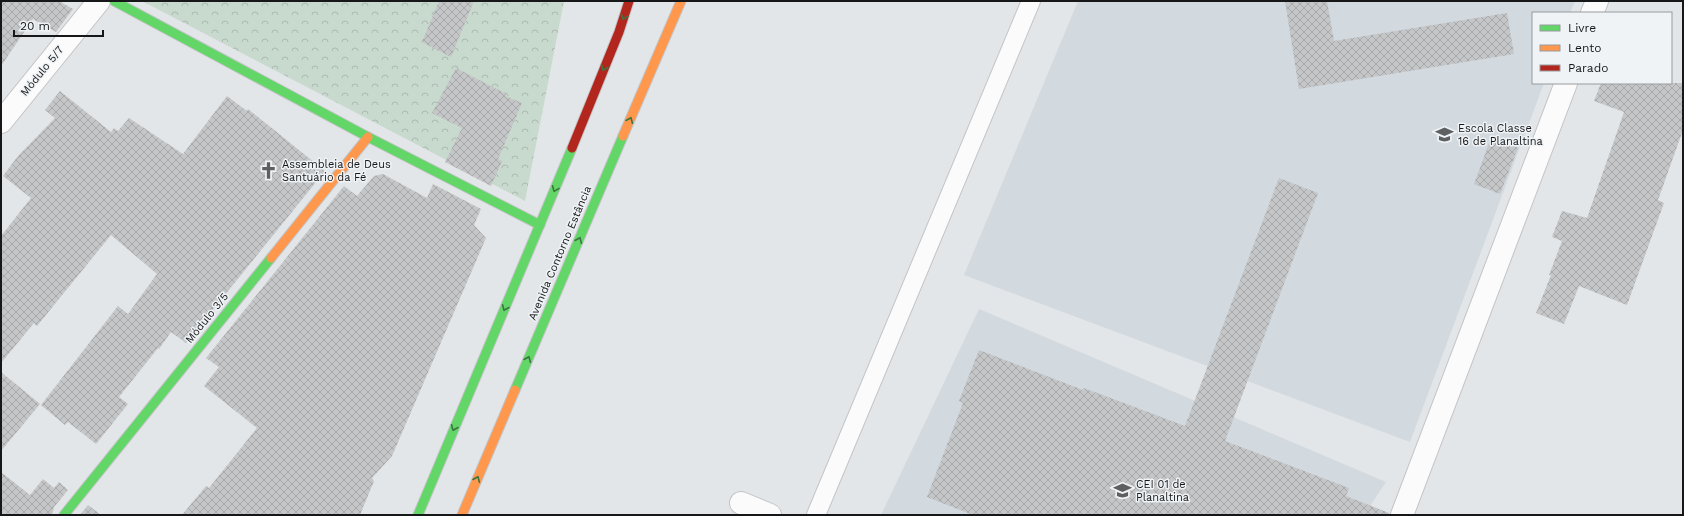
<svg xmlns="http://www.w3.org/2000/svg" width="1684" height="516" font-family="'Work Sans',sans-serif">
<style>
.built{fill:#d2d9df}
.forest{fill:url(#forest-crowns)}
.building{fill:url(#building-cross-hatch)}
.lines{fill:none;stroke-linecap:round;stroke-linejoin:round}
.lane-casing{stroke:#c2c4c6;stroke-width:20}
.street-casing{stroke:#c2c4c6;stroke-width:24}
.fast-casing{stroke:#c2c4c6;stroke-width:11}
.slow-casing{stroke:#c2c4c6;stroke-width:11}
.jam-casing{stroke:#c2c4c6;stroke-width:11}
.lane{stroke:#fbfbfc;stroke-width:18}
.street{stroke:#fbfbfc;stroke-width:22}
.fast{stroke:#63d668;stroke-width:9}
.slow{stroke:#ff974d;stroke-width:9}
.jam{stroke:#b3261e;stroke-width:9}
.oneway{stroke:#3c7640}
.labels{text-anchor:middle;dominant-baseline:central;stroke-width:3;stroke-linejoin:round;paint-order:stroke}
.street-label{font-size:11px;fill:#161718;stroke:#eff3f6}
.poi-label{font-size:11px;fill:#161718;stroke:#eff3f6;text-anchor:start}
</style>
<defs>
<pattern id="forest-crowns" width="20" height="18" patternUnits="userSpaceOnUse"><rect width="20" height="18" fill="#c8d9ce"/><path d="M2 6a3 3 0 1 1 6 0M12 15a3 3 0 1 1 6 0" fill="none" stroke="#abbab0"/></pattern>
<pattern id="building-cross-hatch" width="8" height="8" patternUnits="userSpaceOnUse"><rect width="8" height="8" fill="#c4c6c8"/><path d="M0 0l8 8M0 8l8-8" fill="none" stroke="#a8a9ab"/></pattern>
</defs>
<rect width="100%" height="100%" fill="#e3e6e8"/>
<g class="built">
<polygon points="1078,1 1575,1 1570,13 1533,13 1533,83 1544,83 1410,442 964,275"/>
<polygon points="979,309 1386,482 1364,515 881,515"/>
</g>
<polygon class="forest" points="142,1 564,1 525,201"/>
<g class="building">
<polygon points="1,1 59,1 73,9 56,32 33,19 1,66"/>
<polygon points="439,1 474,1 451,57 422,42"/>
<polygon points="1285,1 1327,1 1334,41 1507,13 1514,54 1299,89"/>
<polygon points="456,68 506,94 505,96 522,103 498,159 502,161 491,186 445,162 462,128 432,113"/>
<polygon points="1601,83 1683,83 1683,130 1658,200 1664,203 1627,305 1579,286 1564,324 1536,313 1551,275 1549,275 1562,241 1552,237 1562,211 1587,218 1624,112 1594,101"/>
<polygon points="60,91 111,132 114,128 118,131 129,118 183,154 227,96 247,111 248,109 325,171 186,343 171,332 159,349 158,348 119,397 128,404 96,444 68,422 65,425 41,405 118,306 128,314 157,274 111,235 37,326 34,323 1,363 1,236 31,198 3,176 18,156 55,118 45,110"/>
<polygon points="1491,138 1518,148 1500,194 1474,184"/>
<polygon points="383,174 427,198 433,184 481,209 474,225 486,238 392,456 372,478 374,481 360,515 182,515 206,486 209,488 257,428 204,386 219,367 206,358 344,186 357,196 374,176"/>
<polygon points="1279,178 1318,193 1225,441 1349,488 1346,496 1389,513 1389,515 973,515 927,497 963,403 959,401 979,350 1083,390 1084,388 1185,426"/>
<polygon points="1,372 40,404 1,451"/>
<polygon points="1,472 30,495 43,479 54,488 59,482 68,490 54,507 52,515 1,515"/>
<polygon points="88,505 101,515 80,515"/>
</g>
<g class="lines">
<defs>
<polyline id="lane" points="816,515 1031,1"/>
<g id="street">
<polyline points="1592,13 1597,1"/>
<polyline points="1,122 99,1"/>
<polyline points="741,503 770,515"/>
<polyline points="1402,515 1566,83"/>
</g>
<g id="fast">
<polyline points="114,1 368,137 540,225"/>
<polyline points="515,390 623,136"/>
<polyline points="64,515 271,258"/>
<polyline points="418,515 572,148"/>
</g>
<g id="slow">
<polyline points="623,136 681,1"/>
<polyline points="271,258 368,137"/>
<polyline points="462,515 515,390"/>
</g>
<polyline id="jam" points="572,148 619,32 629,1"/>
</defs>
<use href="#lane" class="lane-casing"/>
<use href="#street" class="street-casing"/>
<use href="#fast" class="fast-casing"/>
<use href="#slow" class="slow-casing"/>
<use href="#jam" class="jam-casing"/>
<use href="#lane" class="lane"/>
<use href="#street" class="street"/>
<use href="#fast" class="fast"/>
<use href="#slow" class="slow"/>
<use href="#jam" class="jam"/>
</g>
<defs><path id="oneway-chevron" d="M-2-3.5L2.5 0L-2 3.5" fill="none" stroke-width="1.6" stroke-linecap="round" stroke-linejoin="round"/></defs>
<g class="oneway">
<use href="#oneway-chevron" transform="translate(624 17) rotate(107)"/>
<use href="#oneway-chevron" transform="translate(604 68) rotate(112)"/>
<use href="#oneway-chevron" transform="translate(630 120) rotate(-67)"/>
<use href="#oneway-chevron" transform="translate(555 189) rotate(112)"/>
<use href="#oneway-chevron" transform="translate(579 240) rotate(-67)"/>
<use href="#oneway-chevron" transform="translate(505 308) rotate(113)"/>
<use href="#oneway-chevron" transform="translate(528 359) rotate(-67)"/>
<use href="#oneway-chevron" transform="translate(454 428) rotate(113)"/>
<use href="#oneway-chevron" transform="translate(477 479) rotate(-67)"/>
</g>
<defs>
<symbol id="school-bare" viewBox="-9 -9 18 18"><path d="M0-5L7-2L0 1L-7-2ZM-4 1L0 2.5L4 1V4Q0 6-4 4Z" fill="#5e5f61" stroke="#eff3f6" stroke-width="2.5" paint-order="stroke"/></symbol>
<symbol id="church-bare" viewBox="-9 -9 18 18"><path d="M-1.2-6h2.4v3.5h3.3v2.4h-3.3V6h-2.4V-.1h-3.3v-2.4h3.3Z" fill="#5e5f61" stroke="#eff3f6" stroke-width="2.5" paint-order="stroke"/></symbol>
</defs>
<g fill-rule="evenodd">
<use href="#school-bare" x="1432" y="122" width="25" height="25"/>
<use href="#church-bare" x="256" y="158" width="25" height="25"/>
<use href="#school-bare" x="1110" y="478" width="25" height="25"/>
</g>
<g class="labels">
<g class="street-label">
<text transform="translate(42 71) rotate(-51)">Módulo 5/7</text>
<text transform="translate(560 253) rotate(-67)">Avenida Contorno Estância</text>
<text transform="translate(207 318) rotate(-51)">Módulo 3/5</text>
</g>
<g class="poi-label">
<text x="1458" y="128">Escola Classe<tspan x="1458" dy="13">16 de Planaltina</tspan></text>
<text x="282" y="164">Assembleia de Deus<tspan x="282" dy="13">Santuário da Fé</tspan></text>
<text x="1136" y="484">CEI 01 de<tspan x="1136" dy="13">Planaltina</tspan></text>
</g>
</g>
<rect width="1684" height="516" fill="none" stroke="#161718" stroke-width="4"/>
<rect x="1532" y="12" width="140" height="72" fill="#eff3f6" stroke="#989b9d"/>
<rect x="1540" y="25" width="20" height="6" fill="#63d668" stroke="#989b9d"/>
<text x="1568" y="32" font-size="12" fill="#161718">Livre</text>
<rect x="1540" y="45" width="20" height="6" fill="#ff974d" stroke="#989b9d"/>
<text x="1568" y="52" font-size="12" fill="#161718">Lento</text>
<rect x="1540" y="65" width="20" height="6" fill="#b3261e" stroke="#989b9d"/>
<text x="1568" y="72" font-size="12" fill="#161718">Parado</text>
<path d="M14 30v6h89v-6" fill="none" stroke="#161718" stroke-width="2"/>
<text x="20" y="30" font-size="12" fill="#161718" stroke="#eff3f6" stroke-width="3" paint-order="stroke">20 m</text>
</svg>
